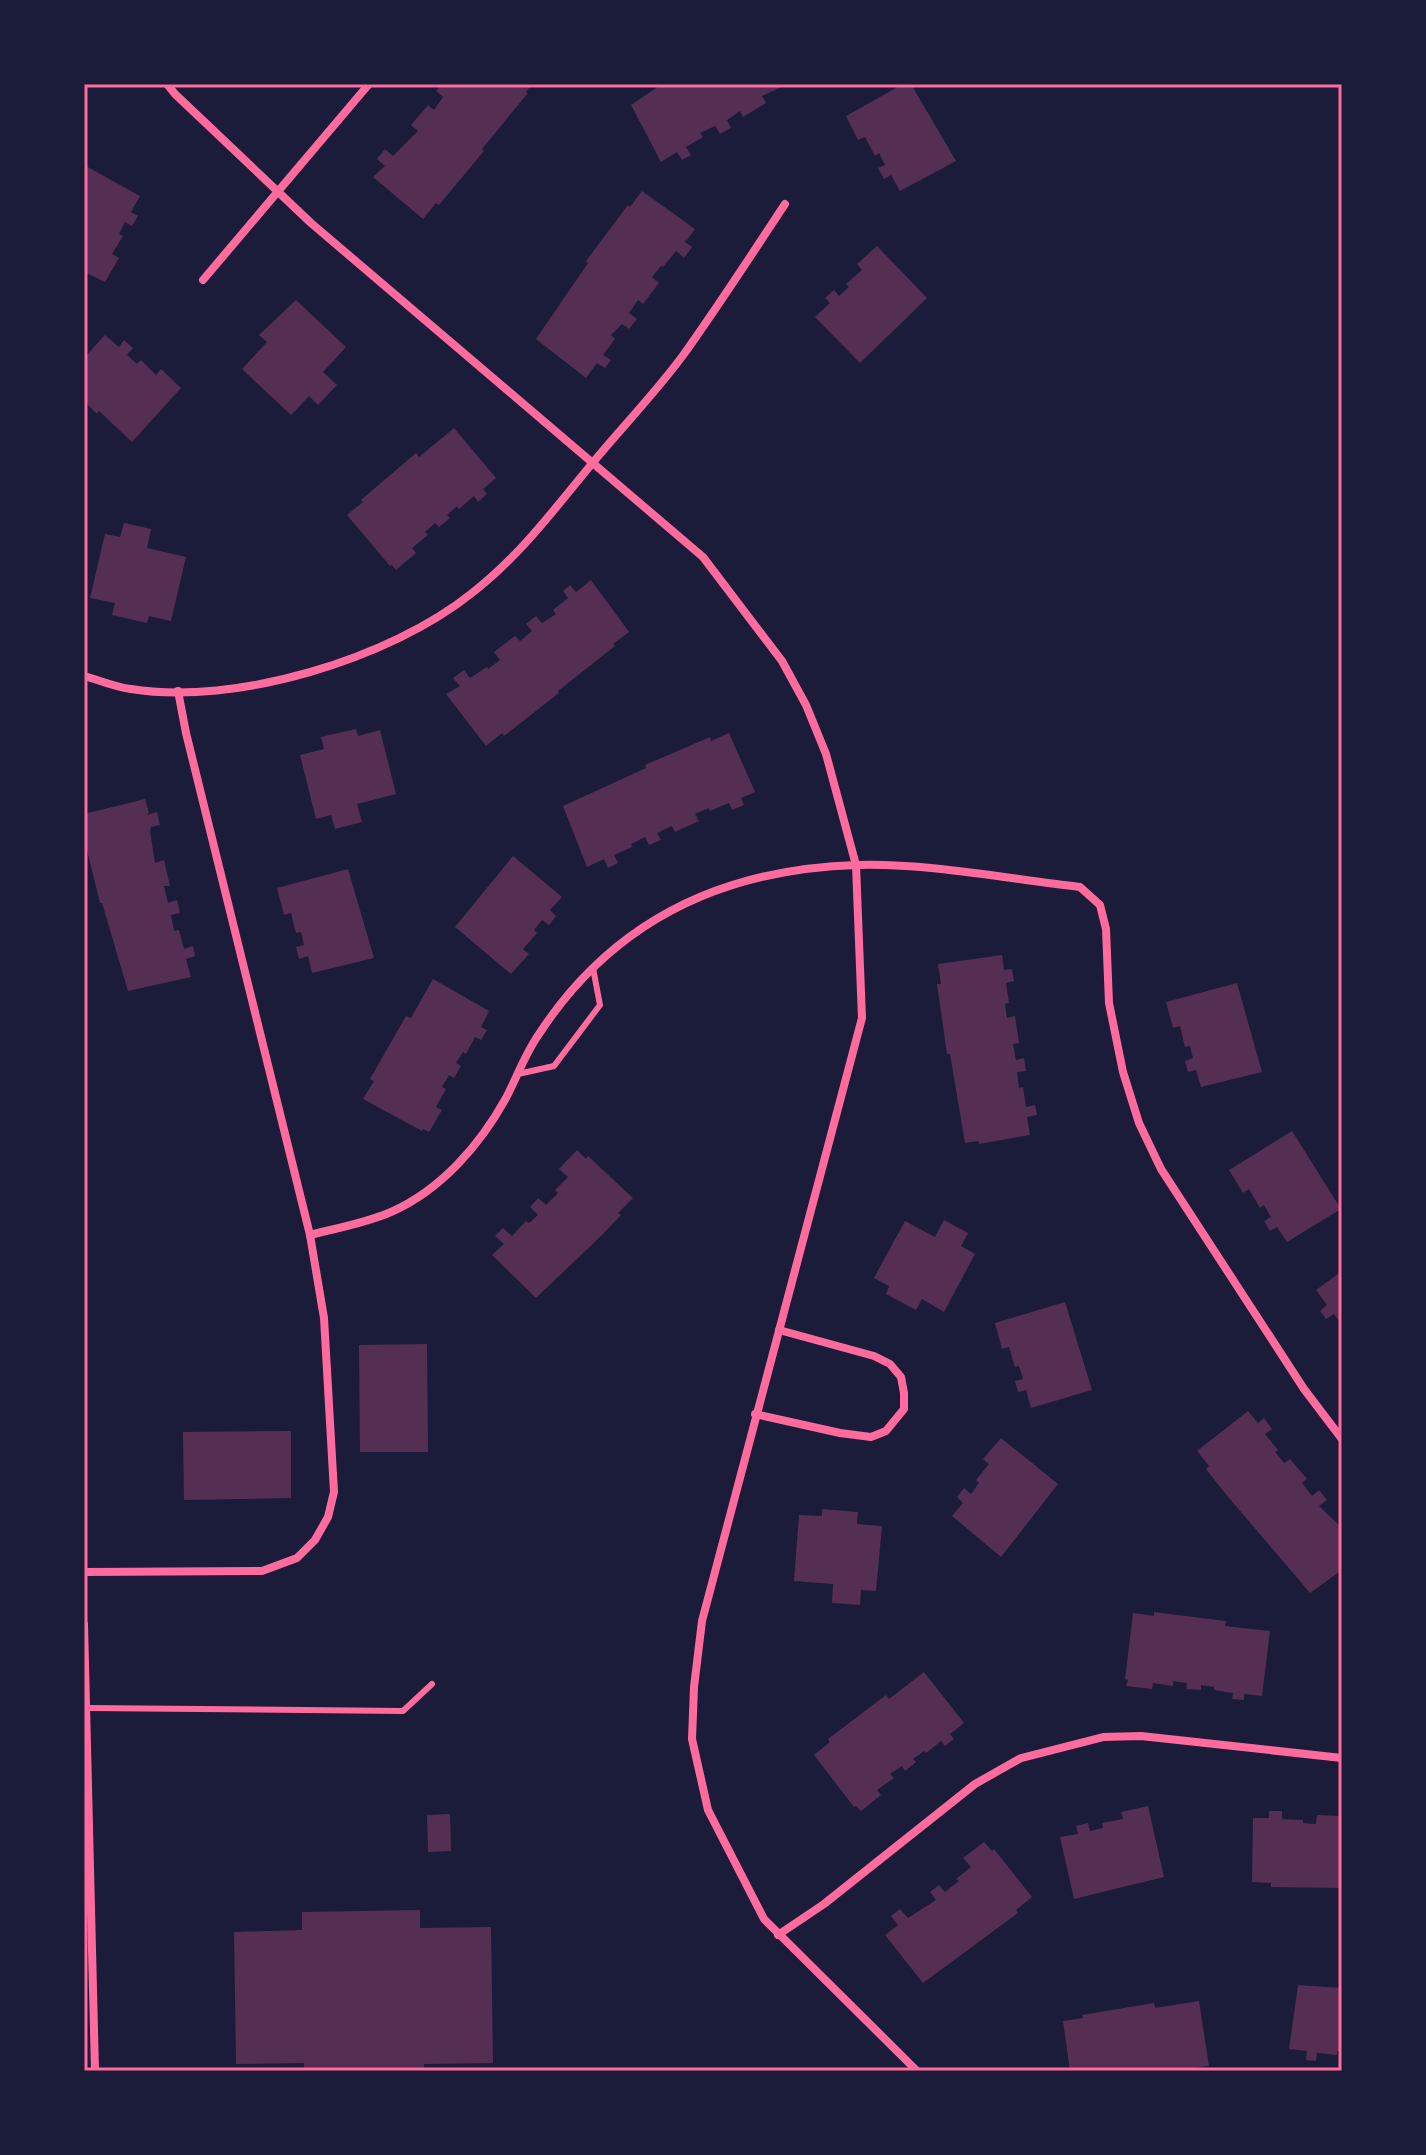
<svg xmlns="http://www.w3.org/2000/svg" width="1426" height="2155" font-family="'Exo 2',sans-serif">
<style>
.building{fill:#542f53}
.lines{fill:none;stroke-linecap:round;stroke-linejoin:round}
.service{stroke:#ff6b9d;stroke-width:6}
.minor{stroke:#ff6b9d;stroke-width:8}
.neatline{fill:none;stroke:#ff6b9d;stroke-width:3}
</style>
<rect width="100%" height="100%" fill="#1b1b3a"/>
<g class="building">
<polygon points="442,84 451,86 453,84 532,84 526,92 528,93 482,149 484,151 439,205 436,203 423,219 373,177 385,166 377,159 385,149 393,156 418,131 411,125 428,105 434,110 443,97 436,91"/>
<polygon points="662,84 788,84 762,96 766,103 743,117 740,111 727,120 731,128 720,134 715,126 700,133 703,137 686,147 691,155 682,160 677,152 661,162 631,105"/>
<polygon points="903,84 911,84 956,161 900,191 891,175 884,179 878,168 885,165 879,153 875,156 865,137 858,140 846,116"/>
<polygon points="84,165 140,196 131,212 138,216 132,226 125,222 119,234 123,236 112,254 119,258 105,282 84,272"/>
<polygon points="642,191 695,229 687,240 684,241 692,247 684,258 676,251 663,267 661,266 652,277 659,283 643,304 638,300 629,313 637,319 629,329 622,324 611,335 615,339 603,355 611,360 605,368 597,363 586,378 536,339 588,263 586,261 628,205 630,207"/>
<polygon points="877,246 927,298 860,363 815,317 830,303 825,298 834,290 839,296 849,287 846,284 862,270 857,264"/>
<polygon points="296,300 346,347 323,372 337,385 318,405 309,396 291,415 242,369 267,342 259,335"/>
<polygon points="105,335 119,347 124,340 133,348 127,355 137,364 141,360 156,375 161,369 181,388 132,442 99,411 97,414 84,401 84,358"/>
<polygon points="454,428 496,478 483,489 487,494 478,502 474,496 459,509 457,506 447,515 450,518 439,527 435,523 425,532 428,535 412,548 416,553 396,570 392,565 390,566 347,515 363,502 361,500 416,453 419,457"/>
<polygon points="124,523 151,529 147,548 186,557 171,621 149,616 147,623 112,615 115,603 90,598 105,534 120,537"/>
<polygon points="591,580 629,632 613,644 615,646 558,691 559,693 504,736 502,733 486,746 446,694 460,686 453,678 464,670 470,678 487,667 488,669 500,660 494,652 515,636 520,641 532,631 526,624 536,616 542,623 556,614 553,610 568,598 563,591 570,585 576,592"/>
<polygon points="356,729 358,736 380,730 396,794 357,804 362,822 335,829 331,815 316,819 300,755 324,749 321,737"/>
<polygon points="729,733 755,792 741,798 744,805 732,810 729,803 710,811 709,808 695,814 699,821 675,832 672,826 657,833 661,840 649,845 645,837 631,844 632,847 614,855 618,863 608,868 604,859 587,867 563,806 646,768 645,765 710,737 711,741"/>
<polygon points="145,799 149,813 147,815 157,812 160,825 151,827 150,831 155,863 164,860 170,886 164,886 168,903 177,900 180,913 171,915 174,931 179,930 184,949 193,946 195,956 186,959 191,977 128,991 102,903 100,903 84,838 86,834 84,814"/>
<polygon points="513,856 562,897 550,910 556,916 549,925 542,920 534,930 537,933 523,949 529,954 511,974 455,927"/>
<polygon points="348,869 374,958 312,973 308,956 299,959 296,947 304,945 301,932 296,933 291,913 284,915 277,888"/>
<polygon points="1002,955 1004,970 1012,969 1014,981 1006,983 1009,1003 1005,1004 1007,1018 1015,1016 1019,1043 1013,1044 1016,1060 1024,1058 1026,1071 1017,1072 1019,1088 1023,1087 1026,1107 1035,1105 1037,1115 1027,1117 1030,1135 979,1144 978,1141 965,1143 950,1054 947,1054 937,984 941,984 938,964"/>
<polygon points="433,979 489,1011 481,1027 487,1030 481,1040 475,1037 466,1054 463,1052 456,1063 461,1066 454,1078 449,1075 442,1087 446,1089 436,1107 442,1110 429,1132 423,1129 422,1131 363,1099 374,1081 370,1079 406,1016 411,1018"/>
<polygon points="1237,983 1262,1072 1201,1087 1196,1070 1188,1072 1185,1061 1193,1058 1190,1046 1185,1047 1180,1026 1173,1028 1166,1002"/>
<polygon points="1292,1131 1341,1209 1287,1242 1277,1227 1270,1231 1264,1221 1271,1217 1264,1205 1260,1208 1249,1189 1243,1193 1229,1170"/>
<polygon points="577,1150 586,1159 588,1156 633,1198 618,1213 621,1215 602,1235 536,1298 492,1255 504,1244 495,1236 503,1228 512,1236 526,1221 529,1223 538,1215 530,1207 538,1198 546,1205 558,1193 555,1190 568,1177 559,1169"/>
<polygon points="944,1220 968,1233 961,1246 975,1254 944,1312 922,1299 916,1310 886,1294 889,1286 874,1278 905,1221 935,1237"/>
<polygon points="1342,1271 1342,1325 1334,1314 1326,1319 1320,1311 1327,1305 1316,1290"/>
<polygon points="1065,1302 1092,1390 1031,1408 1026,1390 1018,1392 1015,1381 1023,1379 1019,1366 1015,1367 1009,1347 1002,1349 995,1323"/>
<polygon points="427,1344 428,1452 360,1452 359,1345"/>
<polygon points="1248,1411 1258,1423 1264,1418 1272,1429 1265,1434 1278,1450 1275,1452 1284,1463 1290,1459 1307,1479 1302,1483 1312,1496 1319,1490 1327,1500 1319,1506 1342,1528 1342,1570 1310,1593 1224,1492 1206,1469 1209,1466 1197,1451"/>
<polygon points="291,1431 291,1498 184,1500 183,1432"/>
<polygon points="1001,1438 1058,1484 1001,1557 952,1516 963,1503 957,1497 964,1488 971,1494 979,1483 976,1480 989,1464 983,1459"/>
<polygon points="822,1509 858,1512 857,1524 882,1526 876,1591 861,1590 860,1605 832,1603 833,1584 794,1581 799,1515 822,1516"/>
<polygon points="1154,1612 1226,1621 1225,1626 1270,1631 1262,1696 1244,1694 1244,1700 1232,1699 1233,1693 1214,1690 1214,1687 1201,1685 1201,1690 1186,1689 1187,1683 1173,1681 1173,1686 1153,1683 1152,1689 1126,1686 1128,1680 1125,1679 1133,1613 1154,1616"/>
<polygon points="924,1672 964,1723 950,1734 954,1739 945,1746 941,1741 926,1753 924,1751 913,1759 916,1762 905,1771 902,1766 890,1774 894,1778 877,1790 881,1795 861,1811 856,1806 854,1807 814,1755 830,1742 828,1739 886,1695 889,1699"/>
<polygon points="1148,1806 1164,1877 1074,1899 1060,1837 1078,1834 1076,1826 1088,1823 1090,1831 1103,1828 1102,1823 1123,1819 1121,1812"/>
<polygon points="1269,1811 1282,1811 1282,1819 1303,1820 1303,1823 1316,1824 1317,1815 1342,1816 1342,1888 1271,1887 1271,1883 1252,1882 1253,1818 1269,1818"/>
<polygon points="450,1814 451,1851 428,1852 427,1815"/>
<polygon points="984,1842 992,1851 994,1849 1032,1897 1016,1910 1018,1913 923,1983 885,1935 898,1925 891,1916 900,1909 908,1918 936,1900 930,1892 939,1885 945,1892 959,1881 956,1879 971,1867 963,1858"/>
<polygon points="420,1910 420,1928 491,1927 493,2063 424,2064 424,2071 304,2071 304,2063 236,2064 234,1932 302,1930 302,1912"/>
<polygon points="1298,1985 1342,1988 1342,2051 1337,2051 1337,2055 1317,2053 1316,2061 1306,2060 1307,2051 1289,2049"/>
<polygon points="1199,2001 1209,2066 1192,2068 1193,2071 1070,2071 1063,2021 1083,2018 1082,2015 1154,2003 1155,2008"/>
</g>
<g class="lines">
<g class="service">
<polyline points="518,1074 554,1066 600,1005 593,968"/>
<polyline points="86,1708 403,1711 432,1684"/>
</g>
<g class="minor">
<polyline points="167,84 175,94 311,223 703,557 782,661 806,705 826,754 856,865 862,1018 702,1621 694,1687 692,1739 708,1810 764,1919 917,2071"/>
<polyline points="203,280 369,84"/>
<path d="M 84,676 C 99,680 115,687 131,689 C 235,706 390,659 472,593 C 520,556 556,507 595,460 C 624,425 657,391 684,354 C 719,305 752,254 785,204"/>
<path d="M 310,1235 C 337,1228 366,1223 391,1212 C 441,1190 480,1145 506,1098 C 517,1077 525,1054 539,1034 C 613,921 723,869 857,865 C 928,863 1009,879 1080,887 L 1100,905 L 1106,929 L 1109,1003 L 1123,1072 L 1139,1123 L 1161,1169 L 1304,1389 L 1342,1439"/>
<polyline points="755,1414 840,1433 871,1437 886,1431 904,1409 904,1393 901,1377 890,1364 874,1356 779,1330"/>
<polyline points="84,1572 262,1571 297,1558 315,1540 328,1517 334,1492 324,1318 310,1235 186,733 178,691"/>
<polyline points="84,1624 95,2071"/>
<polyline points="778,1935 824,1904 975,1784 1021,1758 1103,1737 1141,1736 1342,1758"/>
</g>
</g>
<rect width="1426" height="2155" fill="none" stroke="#1b1b3a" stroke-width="172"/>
<rect x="86" y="86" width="1254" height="1983" class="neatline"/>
</svg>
